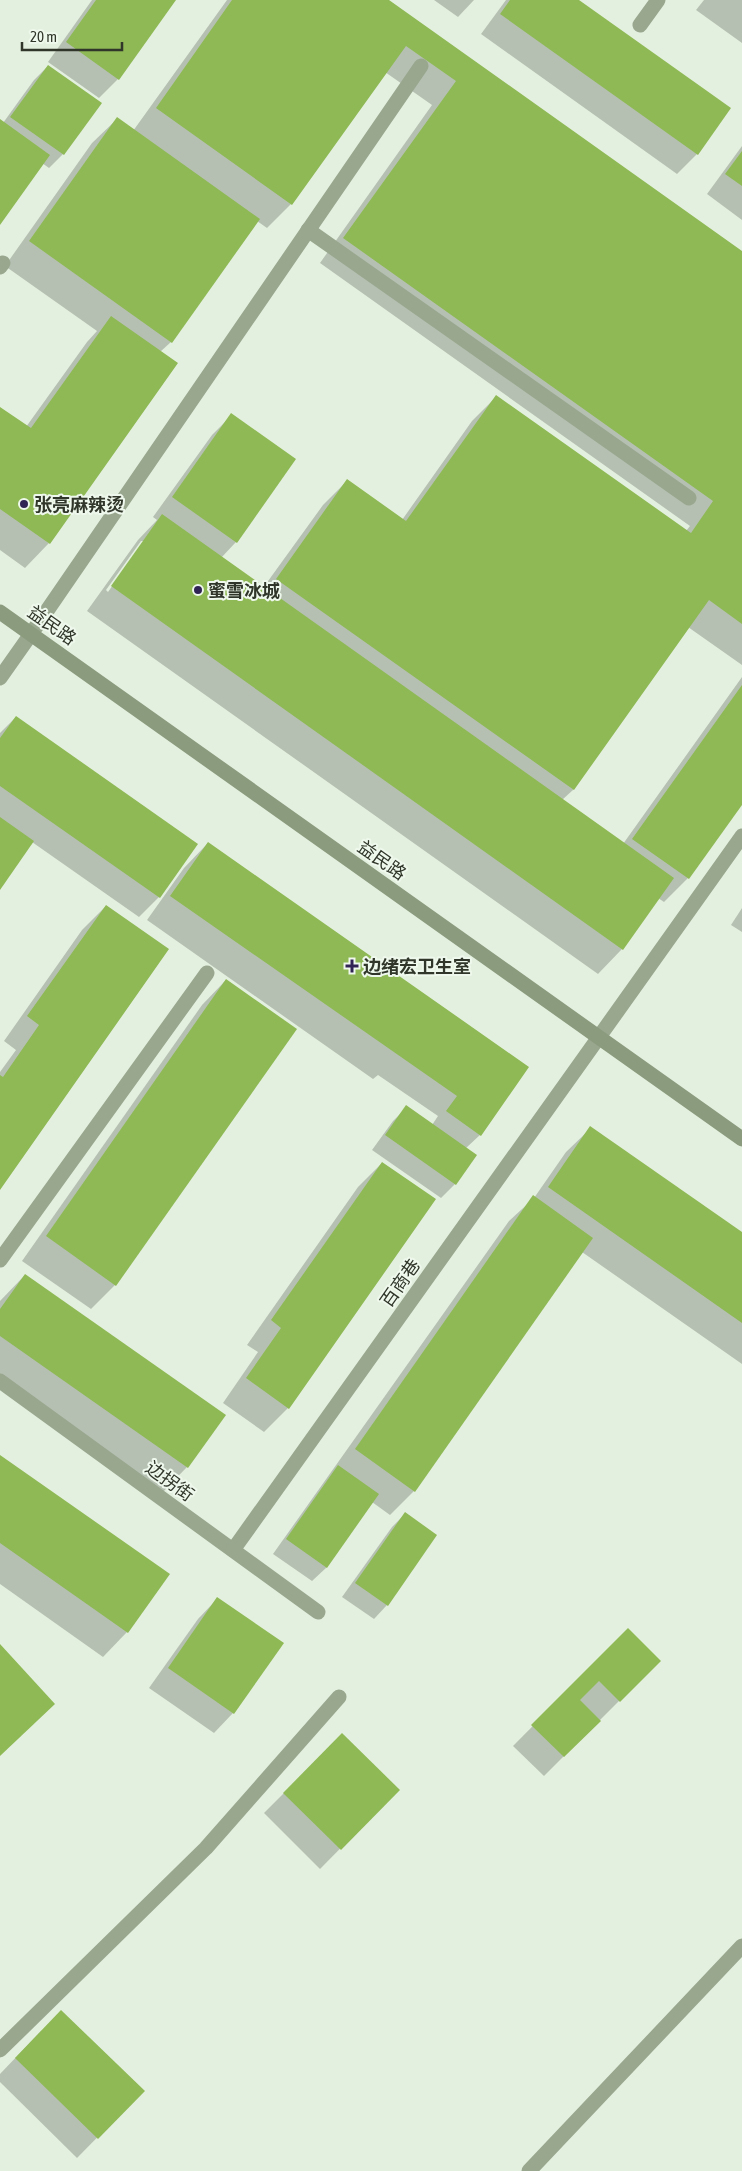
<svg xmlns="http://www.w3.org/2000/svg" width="742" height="2171" font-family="'Asap Condensed','Noto Sans SC',sans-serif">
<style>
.shadow{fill:#0003;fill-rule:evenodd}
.building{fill:#8eb955}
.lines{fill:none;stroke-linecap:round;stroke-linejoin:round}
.lane{stroke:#99a78f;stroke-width:15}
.street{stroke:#99a78f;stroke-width:15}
.secondary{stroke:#8b9b7e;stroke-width:15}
.poi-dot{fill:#302454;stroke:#eff8ec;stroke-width:2}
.labels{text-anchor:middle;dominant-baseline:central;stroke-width:4;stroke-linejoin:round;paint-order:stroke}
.poi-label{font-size:18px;font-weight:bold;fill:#30362a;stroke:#eff8ec;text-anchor:start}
.street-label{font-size:18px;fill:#30362a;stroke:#eff8ec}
</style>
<rect width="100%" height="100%" fill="#e4f0df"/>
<g class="shadow">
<polygon points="92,0 174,0 118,79 99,98 48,62"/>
<path d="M 227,0 L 386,0 L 742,253 L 742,665 L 688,627 L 573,790 L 562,800 L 623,844 L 742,677 L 742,802 L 688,878 L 664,902 L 658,898 L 622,949 L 598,974 L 87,611 L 138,540 L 157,520 L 153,517 L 212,435 L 232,415 L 294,460 L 236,542 L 221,558 L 263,588 L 323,505 L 347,481 L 402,520 L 472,421 L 496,397 L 686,531 L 690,526 L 320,263 L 432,105 L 385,72 L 291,204 L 267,228 L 257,221 L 171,342 L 160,352 L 176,364 L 49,543 L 25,568 L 0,550 L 0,408 L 26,427 L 87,342 L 97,331 L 5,266 L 92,143 L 117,119 L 133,131 ZM 141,541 L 144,541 L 108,592 L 106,590 Z"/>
<polygon points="434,0 474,0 458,17"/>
<polygon points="506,0 577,0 729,108 697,154 677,174 481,34"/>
<polygon points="704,0 742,0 742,43 696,10"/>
<polygon points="48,66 63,154 49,168 42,163 0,223 0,121 3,123 34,80"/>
<polygon points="742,146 742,220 707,194"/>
<polygon points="16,717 196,844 159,897 139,917 32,842 0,888 0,733"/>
<polygon points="208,843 528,1067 480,1135 466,1148 455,1184 441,1198 372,1150 393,1121 407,1107 432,1125 438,1116 378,1075 373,1079 147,920 184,868"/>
<polygon points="106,906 0,1188 0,1072 16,1050 4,1041 82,930"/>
<polygon points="742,908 742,932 731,925"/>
<polygon points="226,980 115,1285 91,1309 22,1261 202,1005"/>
<polygon points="591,1128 742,1234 742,1364 582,1252 414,1491 390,1515 372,1502 326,1568 312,1581 273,1554 509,1221 534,1198 566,1152"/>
<polygon points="382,1163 288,1408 264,1432 223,1403 258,1352 247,1345 358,1187"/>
<polygon points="25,1275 187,1467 163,1492 0,1377 0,1301"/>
<polygon points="0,1456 127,1632 103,1657 0,1584"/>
<polygon points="405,1514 387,1605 374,1619 342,1597 392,1527"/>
<polygon points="217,1599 233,1713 214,1733 149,1688 198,1619"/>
<polygon points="628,1630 659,1661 544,1776 513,1746"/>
<polygon points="342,1735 398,1790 320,1869 264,1813"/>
<polygon points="41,2031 143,2091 77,2158 0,2082 0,2074"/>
</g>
<g class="building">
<polygon points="96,0 176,0 119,80 66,42"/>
<polygon points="232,0 389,0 742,251 742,624 709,600 574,790 276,579 347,479 406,521 496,395 691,533 713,501 343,238 456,81 406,46 292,205 156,108"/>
<polygon points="510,0 579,0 731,108 698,155 500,14"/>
<polygon points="48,65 102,103 64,155 10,117"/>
<polygon points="117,117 260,219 172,343 29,241"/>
<polygon points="0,119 50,155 0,225"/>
<polygon points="742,151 742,186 725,174"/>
<polygon points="111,316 178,363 50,544 0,509 0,407 31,428"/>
<polygon points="231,413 296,459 237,543 172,497"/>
<polygon points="162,514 674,878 623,950 111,586"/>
<polygon points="742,685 742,805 689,879 632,839"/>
<polygon points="16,716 198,844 160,898 0,786 0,738"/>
<polygon points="0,817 34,841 0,890"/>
<polygon points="208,842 529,1067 481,1136 446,1111 457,1096 170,896"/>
<polygon points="106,905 169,949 0,1190 0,1075 3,1077 39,1025 27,1016"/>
<polygon points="226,979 297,1029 116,1286 46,1236"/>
<polygon points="406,1105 477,1155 456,1185 385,1135"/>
<polygon points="590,1126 742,1232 742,1323 548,1187"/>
<polygon points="382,1162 436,1199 289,1409 246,1378 281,1328 271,1320"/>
<polygon points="533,1195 593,1238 415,1492 355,1449"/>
<polygon points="25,1274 226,1415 188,1468 0,1336 0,1309"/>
<polygon points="0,1455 170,1574 128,1633 0,1543"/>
<polygon points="338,1465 379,1494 327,1568 286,1539"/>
<polygon points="405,1512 437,1535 388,1606 355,1583"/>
<polygon points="217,1597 284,1643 234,1714 168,1668"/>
<polygon points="628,1628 661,1661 620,1702 599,1681 580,1700 601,1721 564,1757 531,1725"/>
<polygon points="0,1644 55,1704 0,1756"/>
<polygon points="342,1733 400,1790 341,1850 283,1793"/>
<polygon points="61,2010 145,2091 98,2139 15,2058"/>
</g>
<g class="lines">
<g class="lane">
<polyline points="640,25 658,0"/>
<polyline points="308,230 689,498"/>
<polyline points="0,267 3,263"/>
<polyline points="31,634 421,66"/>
<polyline points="599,1037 742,836"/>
<polyline points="529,2171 742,1946"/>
</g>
<g class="street">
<polyline points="0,678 31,634"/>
<polyline points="0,1260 207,973"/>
<polyline points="0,1381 318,1612"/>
<polyline points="233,1550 599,1037"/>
<polyline points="0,2050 206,1848 339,1697"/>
</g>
<polyline class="secondary" points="0,612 742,1139"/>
</g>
<g class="poi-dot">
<circle cx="24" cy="504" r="5"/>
<circle cx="198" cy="590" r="5"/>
<path d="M349.5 958.5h5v5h5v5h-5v5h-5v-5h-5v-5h5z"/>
</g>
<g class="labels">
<g class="poi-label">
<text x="34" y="504">张亮麻辣烫</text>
<text x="208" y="590">蜜雪冰城</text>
<text x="363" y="966">边绪宏卫生室</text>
</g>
<g class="street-label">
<text transform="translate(52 625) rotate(35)">益民路</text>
<text transform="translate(382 860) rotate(35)">益民路</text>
<text transform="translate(400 1283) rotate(-55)">百商巷</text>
<text transform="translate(170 1481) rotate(36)">边拐街</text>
</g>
</g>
<path d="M22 42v8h100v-8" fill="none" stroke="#30362a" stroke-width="2.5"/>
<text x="30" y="42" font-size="15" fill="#30362a" stroke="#eff8ec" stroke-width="4" paint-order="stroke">20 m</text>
</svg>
